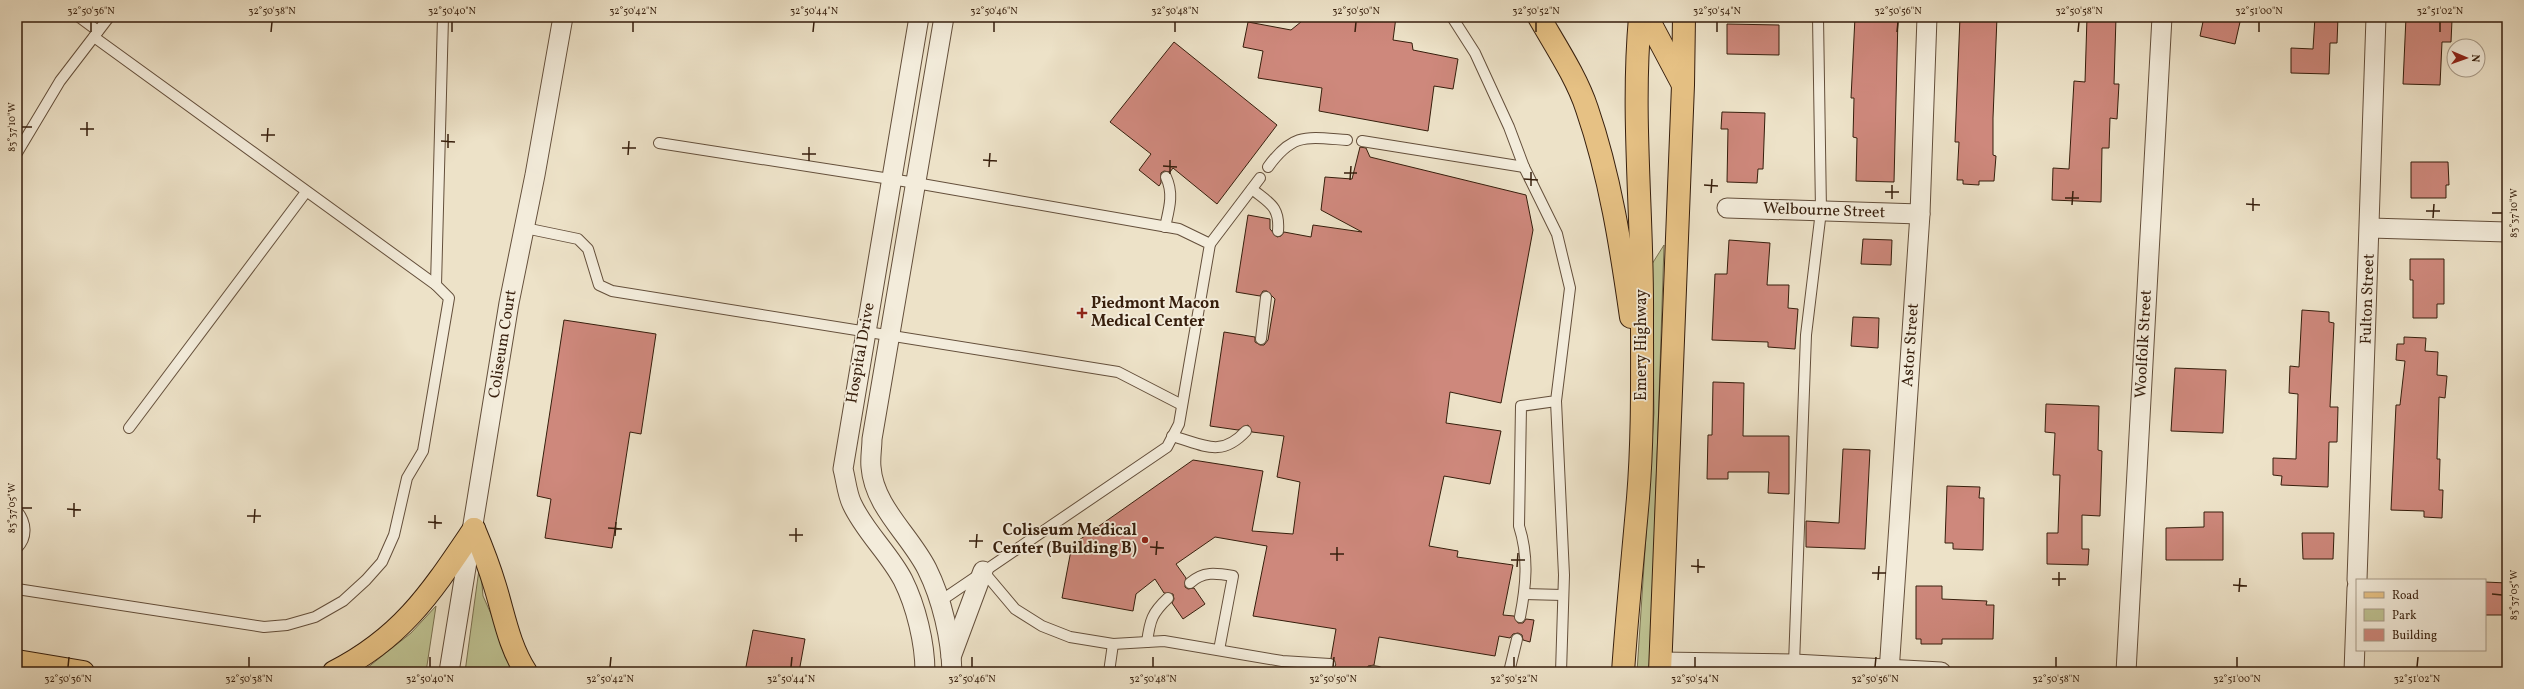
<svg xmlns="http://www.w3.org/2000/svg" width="2524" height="689" font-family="Vollkorn,serif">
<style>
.green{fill:#bec292;stroke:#7a704f}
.building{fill:#ce887c;stroke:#361e0c}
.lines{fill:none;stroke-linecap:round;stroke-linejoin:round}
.lane-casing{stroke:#644f3b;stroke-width:12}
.street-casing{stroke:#644f3b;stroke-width:21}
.primary-casing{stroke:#361e0c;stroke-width:24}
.highway-casing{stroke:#361e0c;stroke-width:24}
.lane{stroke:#f3ecdb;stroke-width:10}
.street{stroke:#f3ecdb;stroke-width:19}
.primary{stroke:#e6c184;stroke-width:22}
.highway{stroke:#e6c184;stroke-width:22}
.ticks{fill:none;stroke:#361e0c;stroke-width:1.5}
.poi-dot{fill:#8f2418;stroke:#f3ecdb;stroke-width:1.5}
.labels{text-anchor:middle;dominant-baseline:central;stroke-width:3.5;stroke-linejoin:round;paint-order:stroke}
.street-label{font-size:16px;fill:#361e0c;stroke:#f3ecdb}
.poi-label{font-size:16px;font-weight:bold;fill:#361e0c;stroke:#f3ecdb;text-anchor:start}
.neatline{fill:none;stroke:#361e0c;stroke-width:1.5}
.ticks-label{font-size:10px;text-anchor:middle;fill:#361e0c}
</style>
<rect width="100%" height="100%" fill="#ede2c8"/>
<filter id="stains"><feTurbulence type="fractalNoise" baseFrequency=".005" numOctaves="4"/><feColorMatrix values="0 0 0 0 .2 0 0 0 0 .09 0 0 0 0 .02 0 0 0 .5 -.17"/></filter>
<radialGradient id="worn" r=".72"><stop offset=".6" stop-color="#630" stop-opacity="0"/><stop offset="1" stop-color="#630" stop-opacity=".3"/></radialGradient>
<g class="green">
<polygon points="1664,245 1650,672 1637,672 1654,413 1652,264"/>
<polygon points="480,562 483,596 517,672 465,672"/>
<polygon points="436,606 426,672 362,672 411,633"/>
</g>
<g class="building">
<polygon points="1307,17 1396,17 1393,40 1412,43 1413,50 1458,59 1453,89 1434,86 1428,131 1319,111 1322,88 1258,78 1263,51 1243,47 1248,22 1291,30"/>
<polygon points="1855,17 1898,17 1894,182 1856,181 1857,138 1853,137 1854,98 1851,98"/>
<polygon points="1960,17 1997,17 1993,118 1993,155 1996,156 1994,181 1979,181 1979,185 1963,184 1963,180 1957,180 1959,142 1955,142"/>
<polygon points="2087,17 2116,17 2114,84 2119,84 2117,119 2110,118 2109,148 2102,148 2101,202 2052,200 2053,168 2069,169 2074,81 2085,82"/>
<polygon points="2204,17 2233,17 2232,20 2240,22 2235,44 2200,36"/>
<polygon points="2315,17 2338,17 2337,43 2330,43 2329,74 2291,73 2291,48 2313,49"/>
<polygon points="2406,17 2447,17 2447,19 2452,20 2451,42 2442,42 2440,85 2403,84"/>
<polygon points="1727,24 1779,25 1779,55 1727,54"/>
<polygon points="1174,42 1277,125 1217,204 1173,168 1170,172 1164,171 1161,173 1161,183 1159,186 1139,170 1151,154 1110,122"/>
<polygon points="1722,112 1765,113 1763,169 1758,169 1757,183 1727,182 1728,129 1721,129"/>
<polygon points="1360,147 1366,148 1370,157 1526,195 1533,230 1501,403 1450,392 1446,423 1501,431 1490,484 1444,476 1429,546 1458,551 1457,557 1513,565 1503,615 1514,616 1518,623 1523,623 1526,619 1534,620 1530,642 1523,640 1522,635 1518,633 1513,634 1510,638 1499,636 1495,656 1379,637 1374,665 1368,666 1367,672 1329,672 1336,665 1331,658 1336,629 1253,616 1267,546 1215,537 1176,564 1186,578 1185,587 1188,589 1194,588 1205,604 1183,619 1172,603 1174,599 1173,594 1164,593 1155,579 1136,594 1133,611 1062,598 1072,545 1193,460 1263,471 1252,531 1293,534 1300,482 1277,477 1284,436 1252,432 1248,425 1238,430 1210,426 1224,332 1255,337 1255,342 1260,345 1264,345 1268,340 1275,299 1267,291 1263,291 1260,296 1236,292 1248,215 1270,219 1270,229 1277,237 1281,236 1284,232 1311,237 1313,225 1362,232 1321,210 1325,177 1352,179"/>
<polygon points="2411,162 2448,162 2449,185 2446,185 2446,198 2411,198"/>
<polygon points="1863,239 1892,240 1891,265 1861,264"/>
<polygon points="1729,240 1770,243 1767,285 1789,285 1788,308 1798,309 1795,349 1768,347 1768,342 1712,340 1715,274 1727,274"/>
<polygon points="2410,259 2444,259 2444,304 2437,304 2437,318 2413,318 2413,280 2410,280"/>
<polygon points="2302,310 2329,312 2329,322 2334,323 2330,407 2338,407 2337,442 2329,442 2328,487 2281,485 2282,476 2273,475 2273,458 2296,459 2298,394 2289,393 2290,366 2299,367"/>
<polygon points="1853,317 1879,318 1878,348 1851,346"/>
<polygon points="564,320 656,334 641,434 630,432 612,548 545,538 551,499 537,496"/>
<polygon points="2404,337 2426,338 2425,351 2438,352 2437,375 2447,376 2445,398 2439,397 2437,459 2440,459 2439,490 2443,490 2442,518 2424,517 2424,511 2391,510 2396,405 2400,405 2405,361 2396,360 2397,344 2404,344"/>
<polygon points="2175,368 2226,370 2223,433 2171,431"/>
<polygon points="1713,382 1744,383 1743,436 1789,436 1789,494 1768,493 1769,472 1728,472 1728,479 1707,479 1708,435 1712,435"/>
<polygon points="2046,404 2099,406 2098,450 2102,451 2100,516 2082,515 2082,549 2089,549 2088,565 2047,564 2047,533 2058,533 2060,475 2053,475 2055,433 2045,432"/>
<polygon points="1843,449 1870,450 1865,549 1806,547 1806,521 1839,523"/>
<polygon points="1947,486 1980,487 1979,498 1984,498 1983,550 1953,549 1953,543 1945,543"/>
<polygon points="2204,512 2223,512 2223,560 2166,560 2166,528 2204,527"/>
<polygon points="2302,533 2334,533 2333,559 2303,559"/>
<polygon points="2485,582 2507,583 2507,615 2485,615"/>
<polygon points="1916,586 1942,586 1942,599 1987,601 1986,605 1994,605 1993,639 1942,639 1942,644 1921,644 1921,639 1916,639"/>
<polygon points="753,630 805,639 799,672 745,672"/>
</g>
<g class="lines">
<defs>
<g id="lane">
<polyline points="79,17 98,31"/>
<path d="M 1452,17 L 1475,53 L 1509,127 L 1524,167 L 1557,234 L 1570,288 L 1556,401 L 1521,406 L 1519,526 C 1529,557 1526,586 1520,617"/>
<polyline points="94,37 436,285"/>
<polyline points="1362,141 1524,167"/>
<polyline points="659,143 916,183 1179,229 1210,244 1179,424 1167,447 939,602"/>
<polyline points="17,153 60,81 109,17"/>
<path d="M 1268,167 C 1293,132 1307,137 1347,140"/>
<path d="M 1252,189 C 1269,203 1280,206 1278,231"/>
<path d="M 1165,227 C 1169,209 1174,194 1166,177"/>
<polyline points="525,228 578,239 588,249 599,285 612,291 1118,372 1182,405"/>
<polyline points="1210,244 1260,178"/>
<polyline points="1261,339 1266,297"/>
<polyline points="1556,401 1564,575 1561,672"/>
<polyline points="129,428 306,192"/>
<path d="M 1172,436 C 1204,445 1221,458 1246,431"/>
<path d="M 17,511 C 26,522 28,537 17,548"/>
<polyline points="983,571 1015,609 1042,626 1070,637 1113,644 1164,641 1282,661 1330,664"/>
<path d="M 1190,583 C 1203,571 1216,573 1233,576 L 1219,650"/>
<polyline points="17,589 264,627 287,625 315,617 343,601 366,580 382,562 394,535 407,478 423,451 449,298 436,285 443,17"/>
<polyline points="1524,594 1563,595"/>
<path d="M 1147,642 C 1150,620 1152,613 1168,598"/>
<polyline points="1794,664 1806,335 1821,211 1818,17"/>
<polyline points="1373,671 1378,672"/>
<polyline points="1109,672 1113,644"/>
<polyline points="1509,672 1517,639"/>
</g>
<g id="street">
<path d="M 919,17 L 843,469 C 846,480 847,494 852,504 C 865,532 889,553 903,580 C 916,606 925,643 925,672"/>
<path d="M 944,17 L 872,439 C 872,448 870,458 871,467 C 874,507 910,535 927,569 C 942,599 951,639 952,672"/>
<polyline points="1727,208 1920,214"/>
<polyline points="2370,228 2507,232"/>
<polyline points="2357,580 2376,17"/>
<polyline points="951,657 983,571"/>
<polyline points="1661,662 1794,664 1941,672"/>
<polyline points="449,672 509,303 535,175 563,17"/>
<polyline points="1889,672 1920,214 1927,17"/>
<polyline points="2126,672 2162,17"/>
<polyline points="2354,672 2357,588"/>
</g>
<g id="primary">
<path d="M 474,529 C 482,548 489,566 495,586 C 504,615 509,646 526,672"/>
<polyline points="17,661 83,672"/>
<path d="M 334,672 C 403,637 432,591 474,529"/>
</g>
<g id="highway">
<path d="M 1539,17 C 1555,45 1577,78 1587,109 C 1610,176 1621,247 1631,317"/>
<polyline points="1647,17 1682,83"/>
<path d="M 1623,672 C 1627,614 1633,556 1638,498 C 1643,438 1642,377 1642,317 C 1643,217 1631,117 1640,17"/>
<polyline points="1660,672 1683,85 1684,17"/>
</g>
</defs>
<use href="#lane" class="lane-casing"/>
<use href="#street" class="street-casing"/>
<use href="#primary" class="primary-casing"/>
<use href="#highway" class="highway-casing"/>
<use href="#lane" class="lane"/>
<use href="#street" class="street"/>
<use href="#primary" class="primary"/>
<use href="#highway" class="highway"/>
</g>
<path class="ticks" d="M 91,32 L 91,22M 271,32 L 272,22M 452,32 L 452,22M 633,32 L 633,22M 813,32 L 814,22M 994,32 L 994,22M 1175,32 L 1175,22M 1355,32 L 1356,22M 1536,32 L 1536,22M 1717,32 L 1717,22M 1897,32 L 1898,22M 2078,32 L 2079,22M 2259,32 L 2259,22M 2440,32 L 2440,22M 22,127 L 32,127M 80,129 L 94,129M 261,135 L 275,135M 87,136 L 87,122M 441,141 L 455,142M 267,142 L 268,128M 448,148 L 448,134M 622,148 L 636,148M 802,154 L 816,154M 628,155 L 629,141M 983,160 L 997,161M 809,161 L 809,147M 1163,166 L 1177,167M 989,167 L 990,153M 1344,173 L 1357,173M 1170,174 L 1170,160M 1524,179 L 1538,180M 1350,180 L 1351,166M 1704,185 L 1718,186M 1531,186 L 1531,172M 1885,192 L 1899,192M 1711,193 L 1712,179M 2065,198 L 2079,198M 1892,199 L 1892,185M 2246,204 L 2260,205M 2072,205 L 2073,191M 2253,211 L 2253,198M 2426,211 L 2440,211M 2492,213 L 2502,213M 2433,218 L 2434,204M 22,508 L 32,508M 67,509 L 81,510M 247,516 L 261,516M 74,517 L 74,503M 428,522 L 442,523M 254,523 L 255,509M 608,528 L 622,529M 435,529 L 435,515M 789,535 L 803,535M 615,536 L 616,522M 969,541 L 983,541M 796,542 L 796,528M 1150,547 L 1164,548M 976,548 L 977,534M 1330,554 L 1344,554M 1156,555 L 1157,541M 1511,560 L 1525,560M 1337,561 L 1337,547M 1691,566 L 1705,567M 1517,567 L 1518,553M 1698,573 L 1698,559M 1872,573 L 1886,573M 2052,579 L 2066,579M 1878,580 L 1879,566M 2233,585 L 2247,586M 2059,586 L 2059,572M 2239,592 L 2240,578M 2492,594 L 2502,595M 68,667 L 69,657M 249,667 L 249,657M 430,667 L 430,657M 610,667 L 611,657M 791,667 L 792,657M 972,667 L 972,657M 1153,667 L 1153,657M 1333,667 L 1334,657M 1514,667 L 1514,657M 1695,667 L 1695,657M 1875,667 L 1876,657M 2056,667 L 2056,657M 2237,667 L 2237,657M 2417,667 L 2418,657"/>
<g class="poi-dot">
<path d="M1080 307h4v4h4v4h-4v4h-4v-4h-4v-4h4z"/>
<circle cx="1145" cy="540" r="4"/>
</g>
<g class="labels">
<g class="street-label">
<text transform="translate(1824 211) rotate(2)">Welbourne Street</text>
<text transform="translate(2368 299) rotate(-88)">Fulton Street</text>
<text transform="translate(503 344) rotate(-81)">Coliseum Court</text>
<text transform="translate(2144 344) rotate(-87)">Woolfolk Street</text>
<text transform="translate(1642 345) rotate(-90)">Emery Highway</text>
<text transform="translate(1911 345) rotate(-86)">Astor Street</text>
<text transform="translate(861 353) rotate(-80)">Hospital Drive</text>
</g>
<g class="poi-label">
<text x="1091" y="304">Piedmont Macon<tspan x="1091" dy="18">Medical Center</tspan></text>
<text x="1137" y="531" text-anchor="end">Coliseum Medical<tspan x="1137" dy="18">Center (Building B)</tspan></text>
</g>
</g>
<rect width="2524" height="689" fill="none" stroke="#ede2c8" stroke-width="44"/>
<rect x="2356" y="579" width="130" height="72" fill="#f3ecdb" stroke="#a79a88"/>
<rect x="2364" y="592" width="20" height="6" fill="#e6c184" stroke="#a79a88"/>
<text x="2392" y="599" font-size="12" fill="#361e0c">Road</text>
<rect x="2364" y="609" width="20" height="12" fill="#bec292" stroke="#a79a88"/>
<text x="2392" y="619" font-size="12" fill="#361e0c">Park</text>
<rect x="2364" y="629" width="20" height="12" fill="#ce887c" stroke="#a79a88"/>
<text x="2392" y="639" font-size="12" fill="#361e0c">Building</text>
<g transform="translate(2466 58) rotate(92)"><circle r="19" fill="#f3ecdb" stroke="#a79a88"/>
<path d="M0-3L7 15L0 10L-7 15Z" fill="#8f2418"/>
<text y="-6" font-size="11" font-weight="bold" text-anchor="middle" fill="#361e0c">N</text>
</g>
<rect x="22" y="22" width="2480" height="645" class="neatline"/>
<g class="ticks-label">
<text x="91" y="14">32°50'36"N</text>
<text x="272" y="14">32°50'38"N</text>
<text x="452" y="14">32°50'40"N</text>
<text x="633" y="14">32°50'42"N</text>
<text x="814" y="14">32°50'44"N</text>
<text x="994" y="14">32°50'46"N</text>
<text x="1175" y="14">32°50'48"N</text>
<text x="1356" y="14">32°50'50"N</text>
<text x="1536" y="14">32°50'52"N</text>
<text x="1717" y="14">32°50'54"N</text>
<text x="1898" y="14">32°50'56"N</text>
<text x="2079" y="14">32°50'58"N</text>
<text x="2259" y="14">32°51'00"N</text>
<text x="2440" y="14">32°51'02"N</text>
<text transform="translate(11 127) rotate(-90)" y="4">83°37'10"W</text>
<text transform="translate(2513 213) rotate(-90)" y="4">83°37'10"W</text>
<text transform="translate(11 508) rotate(-90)" y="4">83°37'05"W</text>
<text transform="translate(2513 595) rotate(-90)" y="4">83°37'05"W</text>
<text x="68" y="682">32°50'36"N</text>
<text x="249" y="682">32°50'38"N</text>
<text x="430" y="682">32°50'40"N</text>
<text x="610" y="682">32°50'42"N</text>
<text x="791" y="682">32°50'44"N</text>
<text x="972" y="682">32°50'46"N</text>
<text x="1153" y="682">32°50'48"N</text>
<text x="1333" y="682">32°50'50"N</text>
<text x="1514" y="682">32°50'52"N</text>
<text x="1695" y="682">32°50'54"N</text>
<text x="1875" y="682">32°50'56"N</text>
<text x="2056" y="682">32°50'58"N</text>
<text x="2237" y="682">32°51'00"N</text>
<text x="2417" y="682">32°51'02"N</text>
</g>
<rect width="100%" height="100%" filter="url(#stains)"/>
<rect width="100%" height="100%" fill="url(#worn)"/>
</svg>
